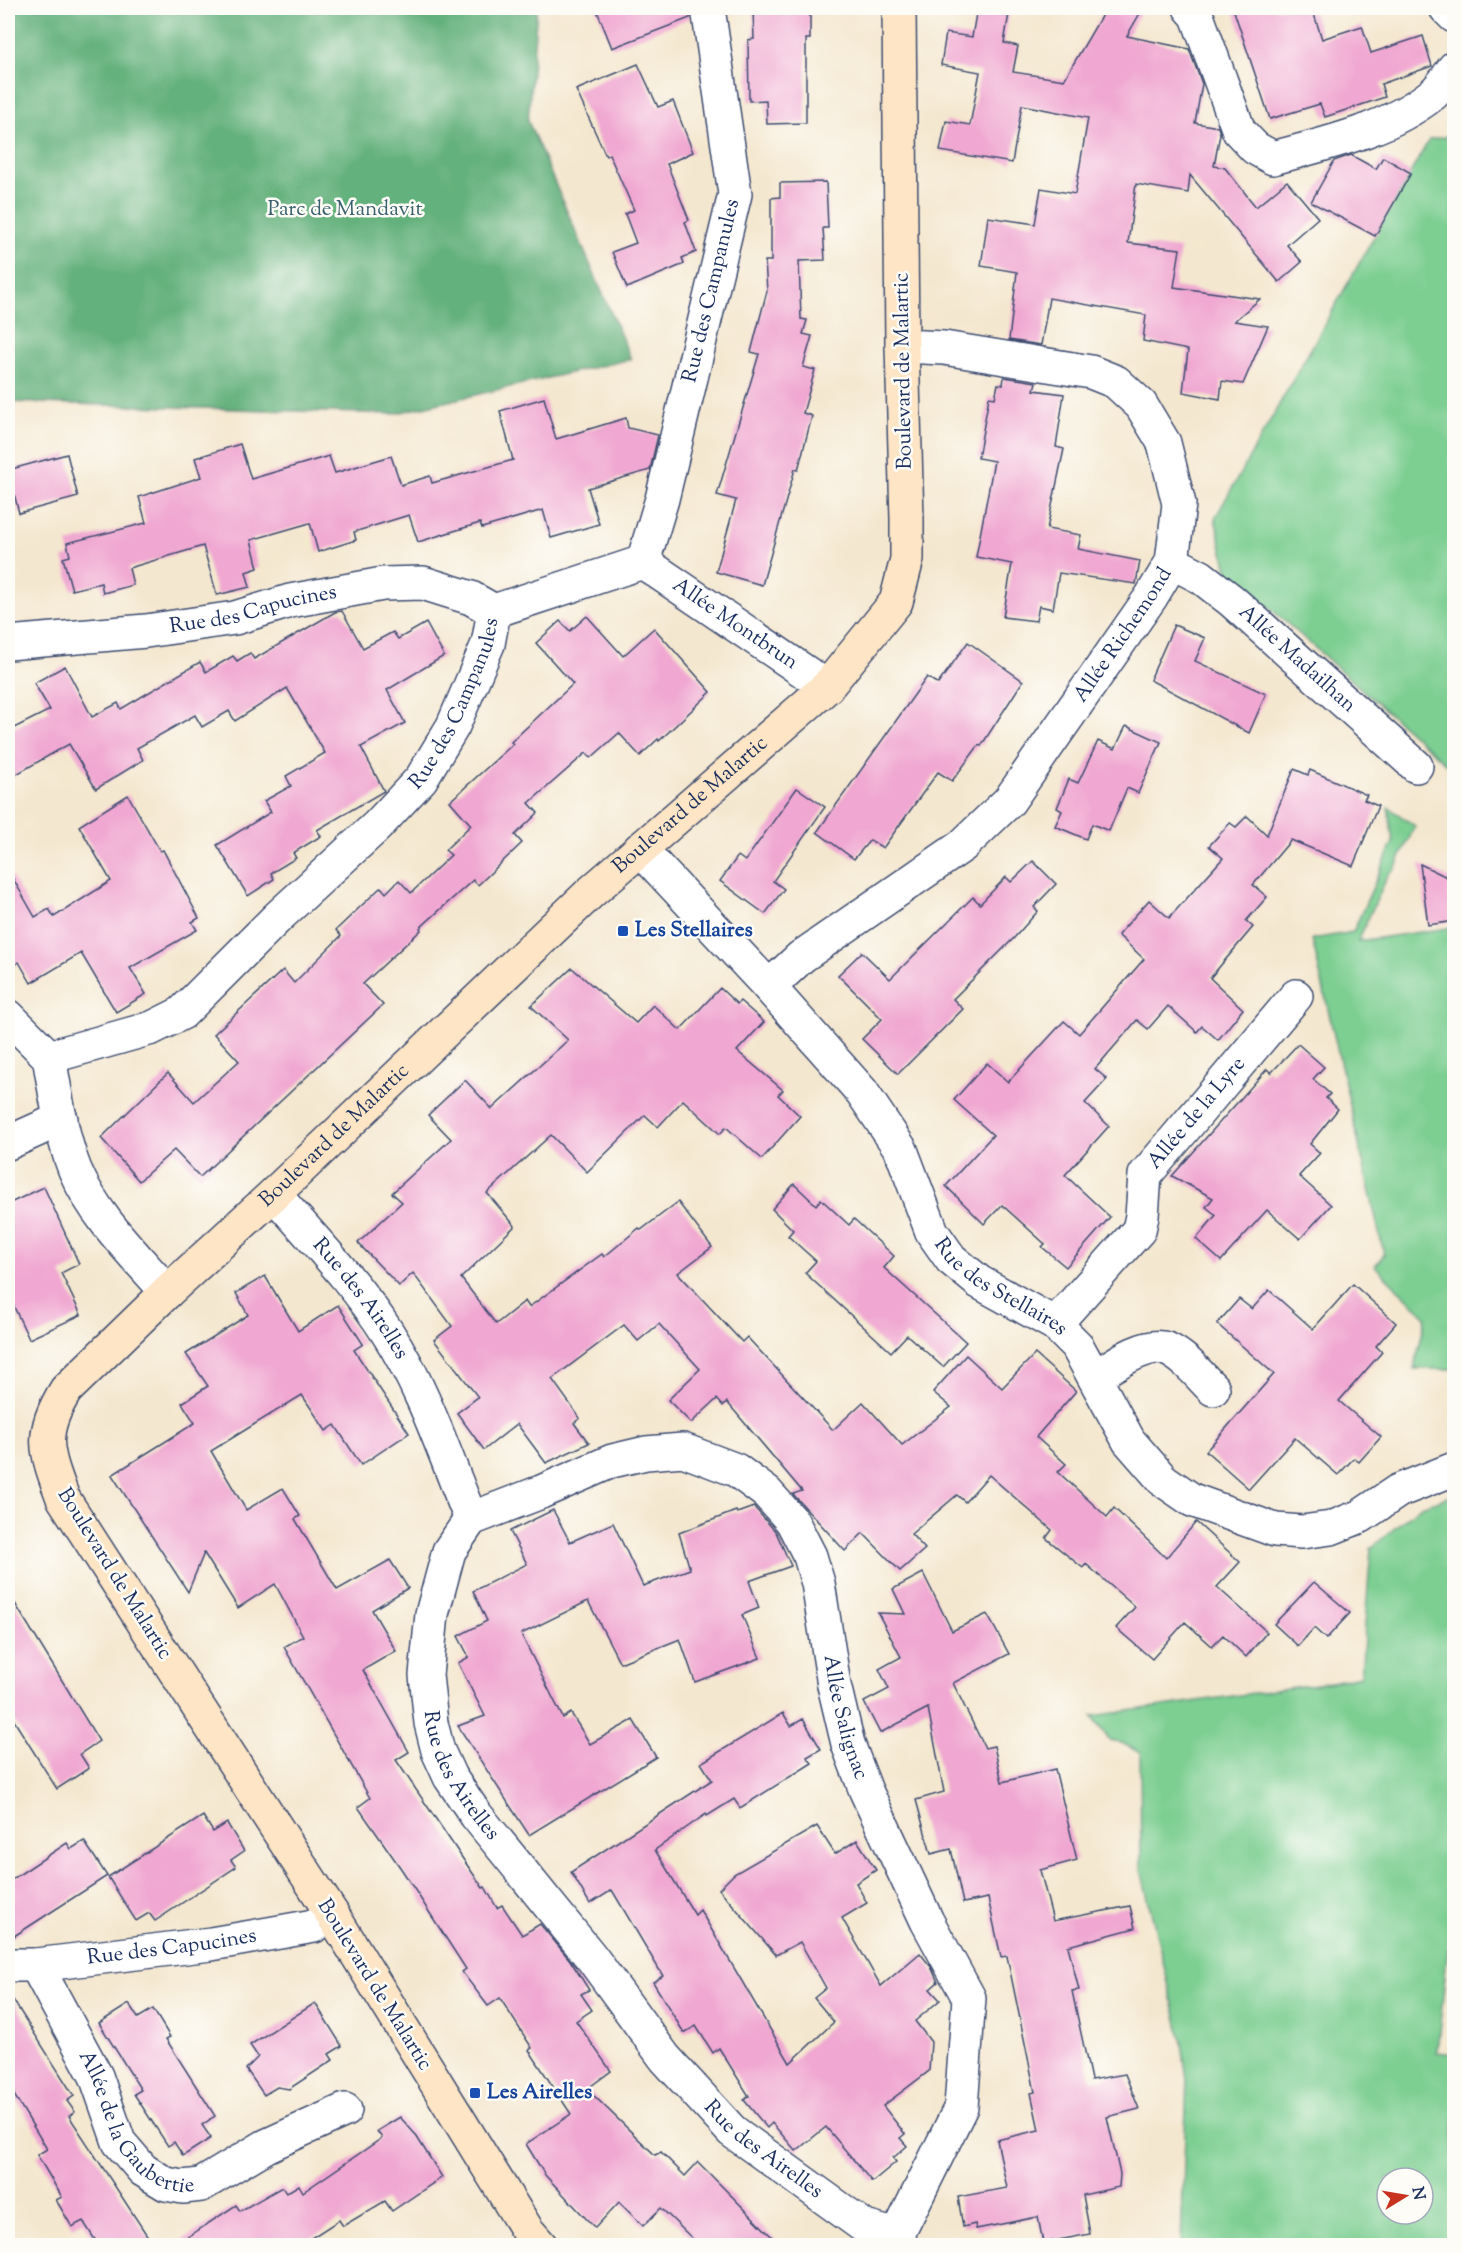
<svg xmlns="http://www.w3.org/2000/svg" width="1462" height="2253" font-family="'Sorts Mill Goudy',serif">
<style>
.green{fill:#7bce91;stroke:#4b7e78;stroke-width:1.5;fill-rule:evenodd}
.forest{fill:#64b17b;stroke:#40706c;stroke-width:1.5}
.building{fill:#f0a7d1}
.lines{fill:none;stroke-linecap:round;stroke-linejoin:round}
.street-casing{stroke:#3c4b6f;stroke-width:36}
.secondary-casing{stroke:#3c4b6f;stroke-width:36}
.street{stroke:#fff;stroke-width:33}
.secondary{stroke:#fde5c5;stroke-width:33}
.transit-dot{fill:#1a4fb4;stroke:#fdfcf7;stroke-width:2}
.labels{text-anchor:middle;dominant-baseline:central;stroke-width:5;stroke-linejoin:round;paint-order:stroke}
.park-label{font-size:21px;fill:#385f6d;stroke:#fdfcf7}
.street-label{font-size:21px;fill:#1b2f5e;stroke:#fdfcf7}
.transit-label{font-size:21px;font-weight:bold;fill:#164399;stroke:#fdfcf7;text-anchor:start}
</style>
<rect width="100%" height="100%" fill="#fdfcf7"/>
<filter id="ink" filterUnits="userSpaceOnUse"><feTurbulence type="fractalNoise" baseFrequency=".0167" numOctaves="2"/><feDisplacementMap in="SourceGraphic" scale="12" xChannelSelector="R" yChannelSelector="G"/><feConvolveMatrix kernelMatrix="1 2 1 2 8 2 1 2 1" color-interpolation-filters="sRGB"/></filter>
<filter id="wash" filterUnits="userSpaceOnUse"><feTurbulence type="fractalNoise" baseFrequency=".008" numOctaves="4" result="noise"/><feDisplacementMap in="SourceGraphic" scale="24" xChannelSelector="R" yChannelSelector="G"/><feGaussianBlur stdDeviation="1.35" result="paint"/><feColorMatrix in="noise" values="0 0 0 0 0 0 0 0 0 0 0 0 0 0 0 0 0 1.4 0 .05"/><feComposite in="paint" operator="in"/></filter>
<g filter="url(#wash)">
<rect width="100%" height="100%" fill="#f4e7cf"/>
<g class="green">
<polygon points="1454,135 1454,771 1227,570 1215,518 1429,140"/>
<polygon points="1388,807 1415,826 1395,869 1389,873 1358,941 1454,927 1454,1369 1414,1369 1426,1317 1375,1266 1384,1254 1312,939 1353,932 1393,842"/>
<path d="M 1454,1495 L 1454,1919 L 1451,1919 L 1437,2052 L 1454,2054 L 1454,2245 L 1181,2245 L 1187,2079 L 1181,2037 L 1141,1870 L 1140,1753 L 1122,1743 L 1110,1741 L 1092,1716 L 1331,1682 L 1361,1676 L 1371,1548 L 1421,1506 ZM 1387,2178 L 1423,2178 L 1423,2214 L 1387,2214 Z"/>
</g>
<polygon class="forest" points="8,8 537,8 528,121 631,359 393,414 8,402"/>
<g id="blocks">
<g class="building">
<polygon points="596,8 690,8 690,18 612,48"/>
<polygon points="753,8 810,8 810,39 806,39 806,123 767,124 766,100 749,101 748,40 754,39"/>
<polygon points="977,8 1010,8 1004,43 1018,46 1013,72 1064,80 1106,8 1143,8 1127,36 1189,49 1202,84 1195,123 1218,127 1220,134 1214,166 1225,168 1256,207 1287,181 1318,218 1287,245 1302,262 1279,282 1190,175 1188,193 1136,184 1128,243 1180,249 1174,287 1260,299 1234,321 1268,326 1243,384 1222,381 1220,399 1183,392 1188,350 1143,341 1146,315 1049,298 1041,345 1009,340 1017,272 981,266 988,217 1035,224 1041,188 1075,194 1088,118 1022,105 1012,163 940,151 946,121 970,125 980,72 941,65 946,33 972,37"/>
<polygon points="1233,8 1312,8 1322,39 1362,26 1371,53 1423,36 1432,66 1381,84 1385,97 1325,117 1320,104 1270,119"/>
<polygon points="638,64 658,107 673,101 693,152 667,164 689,220 685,222 696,252 682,258 684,264 627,288 612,252 636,243 625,214 634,210 609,154 606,156 576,90"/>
<polygon points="1351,155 1376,169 1383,157 1411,173 1375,236 1311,202 1334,161"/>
<polygon points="826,182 828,228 823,228 825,260 799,261 801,319 807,320 803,334 812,336 803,367 815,370 803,413 812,416 798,470 795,469 762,585 716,572 736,500 717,495 759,354 751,352 767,291 765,261 771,261 771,198 780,197 780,183"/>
<polygon points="1004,377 1036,382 1034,390 1064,394 1056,447 1064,449 1047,529 1081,535 1078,549 1140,561 1136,584 1059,573 1053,609 1039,606 1036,621 1003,617 1012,564 976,557 994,461 978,458 989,397 995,398 998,384 1003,385"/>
<polygon points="544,398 556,439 626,418 628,428 658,435 650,470 588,488 599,524 551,538 543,510 482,528 480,523 418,542 409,515 354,532 356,540 318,552 310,523 251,540 258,568 246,572 250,587 217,595 203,546 129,568 133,585 103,593 101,583 72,590 63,558 70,556 67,543 146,523 139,497 201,477 195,458 240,444 251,479 329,456 335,473 391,456 401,485 430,476 432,483 513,460 500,411"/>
<polygon points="67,454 78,497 19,513 8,470"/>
<polygon points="342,611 363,648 393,632 398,639 426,623 444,656 387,690 405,723 361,747 384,791 317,830 321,836 293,853 296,858 271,873 274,879 248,896 217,845 271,812 264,801 291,786 286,776 325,753 287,688 235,721 229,711 202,727 195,715 137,748 143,760 96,789 69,744 8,779 8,731 50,710 34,683 65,666 92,717 118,703 121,709 200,662 206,672 233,656 237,661 250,653 254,659 335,612"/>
<polygon points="587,616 623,656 654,628 711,692 659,741 658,739 640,756 619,733 591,758 586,753 529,803 538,813 515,835 522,843 478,885 473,880 420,928 421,930 363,984 383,1005 200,1177 174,1150 139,1181 101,1138 168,1073 194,1102 239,1061 214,1034 283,970 294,983 341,936 336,930 381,887 386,893 399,880 411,893 451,855 445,850 471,825 450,801 513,744 511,742 573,684 536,643 560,621 570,631"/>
<polygon points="1174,625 1205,638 1195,661 1266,694 1249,733 1150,680"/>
<polygon points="968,642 1023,681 981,746 979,745 952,781 938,772 883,848 870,840 854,859 817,832 927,677 938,684"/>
<polygon points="1126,726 1161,742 1138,793 1127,788 1109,831 1092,824 1086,839 1055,826 1062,811 1057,808 1069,779 1078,783 1098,741 1115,749"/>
<polygon points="1294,769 1308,775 1310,770 1367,795 1364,800 1378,806 1353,866 1291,840 1253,885 1267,897 1246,921 1253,927 1210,978 1243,1009 1218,1040 1202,1026 1197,1032 1168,1006 1148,1029 1137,1020 1095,1069 1107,1079 1085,1103 1109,1126 1065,1175 1110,1217 1066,1267 1042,1247 1045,1244 1002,1205 984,1224 946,1186 993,1135 954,1100 987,1063 1008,1082 1064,1021 1079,1034 1144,959 1118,935 1149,900 1169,918 1223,858 1209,846 1230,823 1236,827 1247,816 1267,835"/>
<polygon points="797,788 825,807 773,881 784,889 765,914 720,881 738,856 745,861"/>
<polygon points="128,795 160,851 163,850 199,918 192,922 197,930 130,968 146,994 116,1012 81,953 31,983 19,962 8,970 8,870 35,917 49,909 54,917 111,881 79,826"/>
<polygon points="1033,861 1056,884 1034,907 1038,911 1014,938 953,999 963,1009 898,1074 862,1039 882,1019 838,975 862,952 890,979 973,897 980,904 1006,877 1011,882"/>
<polygon points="1420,864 1455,881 1455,921 1428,925"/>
<polygon points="572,968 636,1023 653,1005 680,1030 720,988 737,1004 740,1001 764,1022 737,1051 783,1090 778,1095 800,1116 762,1159 726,1127 720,1134 683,1100 658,1127 645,1115 587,1172 551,1135 487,1193 515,1226 461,1278 496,1324 525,1301 529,1307 602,1254 604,1257 639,1228 641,1230 678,1202 712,1247 678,1273 742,1342 747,1337 833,1430 863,1402 902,1445 951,1407 933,1392 966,1355 1002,1388 1035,1354 1076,1391 1036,1437 1066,1464 1058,1472 1107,1517 1114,1508 1166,1558 1196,1522 1240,1562 1217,1587 1267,1632 1246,1657 1223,1635 1212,1646 1185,1622 1152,1659 1116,1628 1135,1607 1086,1564 1083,1568 1046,1538 1052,1530 989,1475 965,1502 957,1495 911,1534 925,1549 900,1571 863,1533 845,1551 793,1494 802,1491 727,1402 723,1406 717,1399 691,1423 668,1400 700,1369 659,1324 638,1341 624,1325 552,1379 580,1418 574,1423 589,1443 546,1463 517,1424 484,1450 457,1413 478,1397 434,1340 452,1326 413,1273 399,1286 358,1243 402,1202 392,1193 451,1139 428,1115 465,1080 492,1109 568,1040 531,1006"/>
<polygon points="1298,1044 1324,1067 1313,1079 1330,1094 1326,1098 1338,1109 1310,1144 1320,1153 1299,1176 1331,1205 1300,1239 1267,1210 1221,1261 1196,1239 1216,1215 1206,1207 1213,1198 1172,1176 1267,1069 1271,1073"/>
<polygon points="794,1184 816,1205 821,1199 849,1225 854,1219 894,1256 884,1268 966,1342 943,1367 907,1335 891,1352 805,1273 816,1261 788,1236 793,1230 772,1209"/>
<polygon points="44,1187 79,1264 61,1273 81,1315 29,1339 8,1294 8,1204"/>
<polygon points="265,1276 298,1331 338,1305 363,1344 354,1350 409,1433 361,1465 335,1425 326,1431 302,1395 211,1451 246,1510 283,1488 300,1516 295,1519 337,1590 390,1560 408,1588 372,1610 396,1651 363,1670 409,1752 396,1760 465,1862 483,1888 485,1887 497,1908 502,1905 522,1935 540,1924 570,1960 589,1990 581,1994 592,2010 576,2021 611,2071 587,2089 655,2155 661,2152 685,2176 698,2162 781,2246 700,2246 661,2208 643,2226 619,2202 595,2228 545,2175 526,2144 571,2114 529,2050 532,2048 500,1998 488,2006 462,1972 466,1969 402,1870 358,1807 370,1798 284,1647 303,1636 275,1584 238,1608 204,1553 188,1592 112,1475 195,1423 182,1403 208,1386 186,1354 248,1315 236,1293"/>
<polygon points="1353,1284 1396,1323 1376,1346 1382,1352 1339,1401 1381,1437 1359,1462 1354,1458 1338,1475 1295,1438 1249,1489 1206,1451 1274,1374 1217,1324 1239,1299 1252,1309 1269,1290 1313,1329"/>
<polygon points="754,1507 776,1532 791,1566 749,1581 759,1608 742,1615 760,1658 695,1682 680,1639 620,1663 588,1601 521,1634 563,1718 571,1713 590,1744 633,1720 656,1757 529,1835 458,1726 485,1716 458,1663 469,1657 458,1636 487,1621 473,1591 527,1564 510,1531 553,1510 570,1542 613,1523 643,1586 690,1569 679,1533 736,1511 737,1513"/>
<polygon points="923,1573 952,1631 987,1614 1009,1654 953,1683 985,1748 994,1746 1002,1782 1055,1769 1077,1860 1040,1870 1053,1921 1130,1906 1135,1928 1068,1946 1079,1990 1072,1991 1091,2080 1125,2074 1139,2109 1107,2117 1120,2174 1119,2187 1083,2195 1090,2234 1043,2243 1038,2217 976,2229 975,2224 963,2227 958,2197 1007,2188 997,2140 1039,2130 1031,2093 1035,2092 1007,1956 1001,1957 988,1898 963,1903 951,1849 931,1854 916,1800 944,1792 928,1708 880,1733 864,1702 889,1689 879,1669 901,1657 878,1613 905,1614 893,1589"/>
<polygon points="1314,1582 1350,1613 1326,1639 1314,1628 1298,1646 1274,1624"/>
<polygon points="8,1592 99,1741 80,1754 89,1768 57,1789 8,1711"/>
<polygon points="783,1713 791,1726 803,1719 821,1749 807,1757 812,1763 740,1808 734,1799 707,1816 706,1814 655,1850 695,1915 700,1910 790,2063 834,2022 814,1998 826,1988 800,1942 776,1955 719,1889 734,1874 817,1826 835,1854 857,1840 876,1870 856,1883 867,1903 842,1918 881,1986 920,1953 931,1967 938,1982 930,1989 940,2000 915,2021 931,2042 929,2071 883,2106 905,2134 900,2138 907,2146 893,2158 896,2162 872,2182 826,2127 796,2151 772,2123 767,2128 744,2100 749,2096 719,2048 713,2053 696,2026 684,2033 653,1982 663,1976 612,1890 590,1904 571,1872 712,1780 701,1763"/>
<polygon points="203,1816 213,1832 227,1823 244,1851 231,1860 236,1867 155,1921 149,1913 136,1921 108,1877"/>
<polygon points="84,1841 107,1876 8,1940 8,1882 67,1843 71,1849"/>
<polygon points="8,1992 74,2096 67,2101 75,2112 69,2116 154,2246 99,2246 83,2221 72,2227 56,2200 62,2197 37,2155 47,2149 8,2085"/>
<polygon points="315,2003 342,2046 329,2054 333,2060 289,2089 277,2087 264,2095 246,2069 258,2057 250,2045"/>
<polygon points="129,2004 138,2018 153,2009 170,2037 166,2039 215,2116 202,2125 211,2138 183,2156 174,2142 168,2146 134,2094 141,2090 99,2023"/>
<polygon points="400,2117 415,2134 442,2177 392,2211 385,2201 343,2226 339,2220 299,2246 174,2246 236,2205 240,2211 282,2187 286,2193 299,2185 303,2192 382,2138 377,2131"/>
</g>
</g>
</g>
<g filter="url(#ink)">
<use href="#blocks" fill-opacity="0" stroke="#3c4b6f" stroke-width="1.5"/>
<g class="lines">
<defs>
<g id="street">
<path d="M 1190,8 L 1197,16 L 1239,131 L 1255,148 L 1273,158 C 1328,143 1388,130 1433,94 C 1441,87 1448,77 1454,68"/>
<polyline points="1446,8 1454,16"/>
<path id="s1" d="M 643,562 L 827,687"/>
<path id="s2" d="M 1172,562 L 1201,577 L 1232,601 L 1416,766"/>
<path id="s3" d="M 8,643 L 146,631 L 235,618 L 290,601 L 383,584 L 423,583 L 471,598 L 494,611"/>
<path id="s4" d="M 640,849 L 769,987 L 862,1092 L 901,1150 L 932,1232 L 951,1259 L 979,1282 L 1055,1324 L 1077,1346 L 1129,1441 L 1163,1480 L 1192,1500 L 1275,1530 L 1302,1532 L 1331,1528 L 1361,1516 L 1398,1491 L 1454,1469"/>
<path id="s5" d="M 769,987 L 801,957 L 962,846 L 1009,801 L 1151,597 L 1172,562 L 1179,504 L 1164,443 L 1141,405 L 1116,382 L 1091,372 L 944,348 L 902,346"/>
<polyline points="8,1016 49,1057"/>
<polyline points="8,1143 61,1119"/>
<path id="s6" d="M 274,1194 C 313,1239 355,1282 387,1332 C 424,1389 445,1456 471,1519"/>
<path id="s7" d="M 167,1292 C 134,1254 95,1217 75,1170 C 61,1135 56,1095 49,1057 L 152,1028 L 182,1013 L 278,917 L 377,826 L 421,779 L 453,726 L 488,644 L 494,611 L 643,562 L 662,499 L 735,194 L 708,8"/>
<path id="s8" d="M 1055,1324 L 1139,1230 L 1142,1216 L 1145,1175 L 1296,996"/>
<path d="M 1095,1377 C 1112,1366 1146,1341 1167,1349 C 1185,1357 1199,1375 1213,1389"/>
<path id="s9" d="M 471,1519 L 541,1492 L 612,1461 L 646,1453 L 683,1450 L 736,1470 L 767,1493 L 792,1521 L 810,1556 L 818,1583 L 834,1685 L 848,1744 L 866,1791 L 927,1921 L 969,1998 L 961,2107 L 897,2236"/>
<path id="s10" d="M 471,1519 L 449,1551 L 432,1614 L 426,1675 L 431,1723 L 438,1751 L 450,1777 L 476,1815 L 592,1958 L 665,2058 L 732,2131 L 865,2227 L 897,2236 L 902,2246"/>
<path id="s11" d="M 8,1965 L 36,1965 L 211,1944 L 314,1926 L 332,1914"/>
<path id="s12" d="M 36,1965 L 96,2076 L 119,2142 L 143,2170 L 166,2184 L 183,2187 L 201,2185 L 266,2146 L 345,2110"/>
</g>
<g id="secondary">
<path id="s13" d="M 541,2246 L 527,2230 L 332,1914 L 63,1498 C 46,1452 38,1434 66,1390 L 167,1292 L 274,1194 L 590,893 L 827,687 L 896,602 L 907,559 L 907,519 L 902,346 L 899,8"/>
</g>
</defs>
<use href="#street" class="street-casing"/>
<use href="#secondary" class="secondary-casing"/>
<use href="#street" class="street"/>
<use href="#secondary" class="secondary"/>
</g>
</g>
<g class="transit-dot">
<rect x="617" y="925" width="12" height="12" rx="3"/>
<rect x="469" y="2087" width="12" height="12" rx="3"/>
</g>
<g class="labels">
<g class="park-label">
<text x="345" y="210">Parc de Mandavit</text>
</g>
<g class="street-label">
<text stroke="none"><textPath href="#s7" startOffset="1366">Rue des Campanules</textPath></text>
<text transform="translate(904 371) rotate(-91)">Boulevard de Malartic</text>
<text stroke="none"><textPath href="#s3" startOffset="248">Rue des Capucines</textPath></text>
<text stroke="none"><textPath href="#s1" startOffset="111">Allée Montbrun</textPath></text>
<text stroke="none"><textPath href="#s5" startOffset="506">Allée Richemond</textPath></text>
<text stroke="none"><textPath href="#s2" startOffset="159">Allée Madailhan</textPath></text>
<text stroke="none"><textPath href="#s7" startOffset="828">Rue des Campanules</textPath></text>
<text stroke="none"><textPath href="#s13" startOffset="1858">Boulevard de Malartic</textPath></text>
<text stroke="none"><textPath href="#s8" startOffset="262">Allée de la Lyre</textPath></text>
<text stroke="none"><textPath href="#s13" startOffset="1372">Boulevard de Malartic</textPath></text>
<text stroke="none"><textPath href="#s4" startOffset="576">Rue des Stellaires</textPath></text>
<text stroke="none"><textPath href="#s6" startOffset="136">Rue des Airelles</textPath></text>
<text transform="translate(114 1574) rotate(58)">Boulevard de Malartic</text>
<text stroke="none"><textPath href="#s9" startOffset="562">Allée Salignac</textPath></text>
<text stroke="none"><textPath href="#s10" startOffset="274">Rue des Airelles</textPath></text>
<text stroke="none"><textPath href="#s11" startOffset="165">Rue des Capucines</textPath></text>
<text transform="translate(374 1985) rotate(58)">Boulevard de Malartic</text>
<text stroke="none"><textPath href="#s12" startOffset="194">Allée de la Gaubertie</textPath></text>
<text stroke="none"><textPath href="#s10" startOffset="760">Rue des Airelles</textPath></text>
</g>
<g class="transit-label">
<text x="635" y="931">Les Stellaires</text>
<text x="487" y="2093">Les Airelles</text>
</g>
</g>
<rect width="1462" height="2253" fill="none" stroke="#fdfcf7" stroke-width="30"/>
<g transform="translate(1405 2196) rotate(79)"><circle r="28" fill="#fdfcf7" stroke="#a3aaba" stroke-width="1.5"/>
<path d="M0-4.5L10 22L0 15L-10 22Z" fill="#c8321e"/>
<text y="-9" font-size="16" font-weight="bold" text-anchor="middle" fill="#1b2f5e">N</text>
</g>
</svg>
